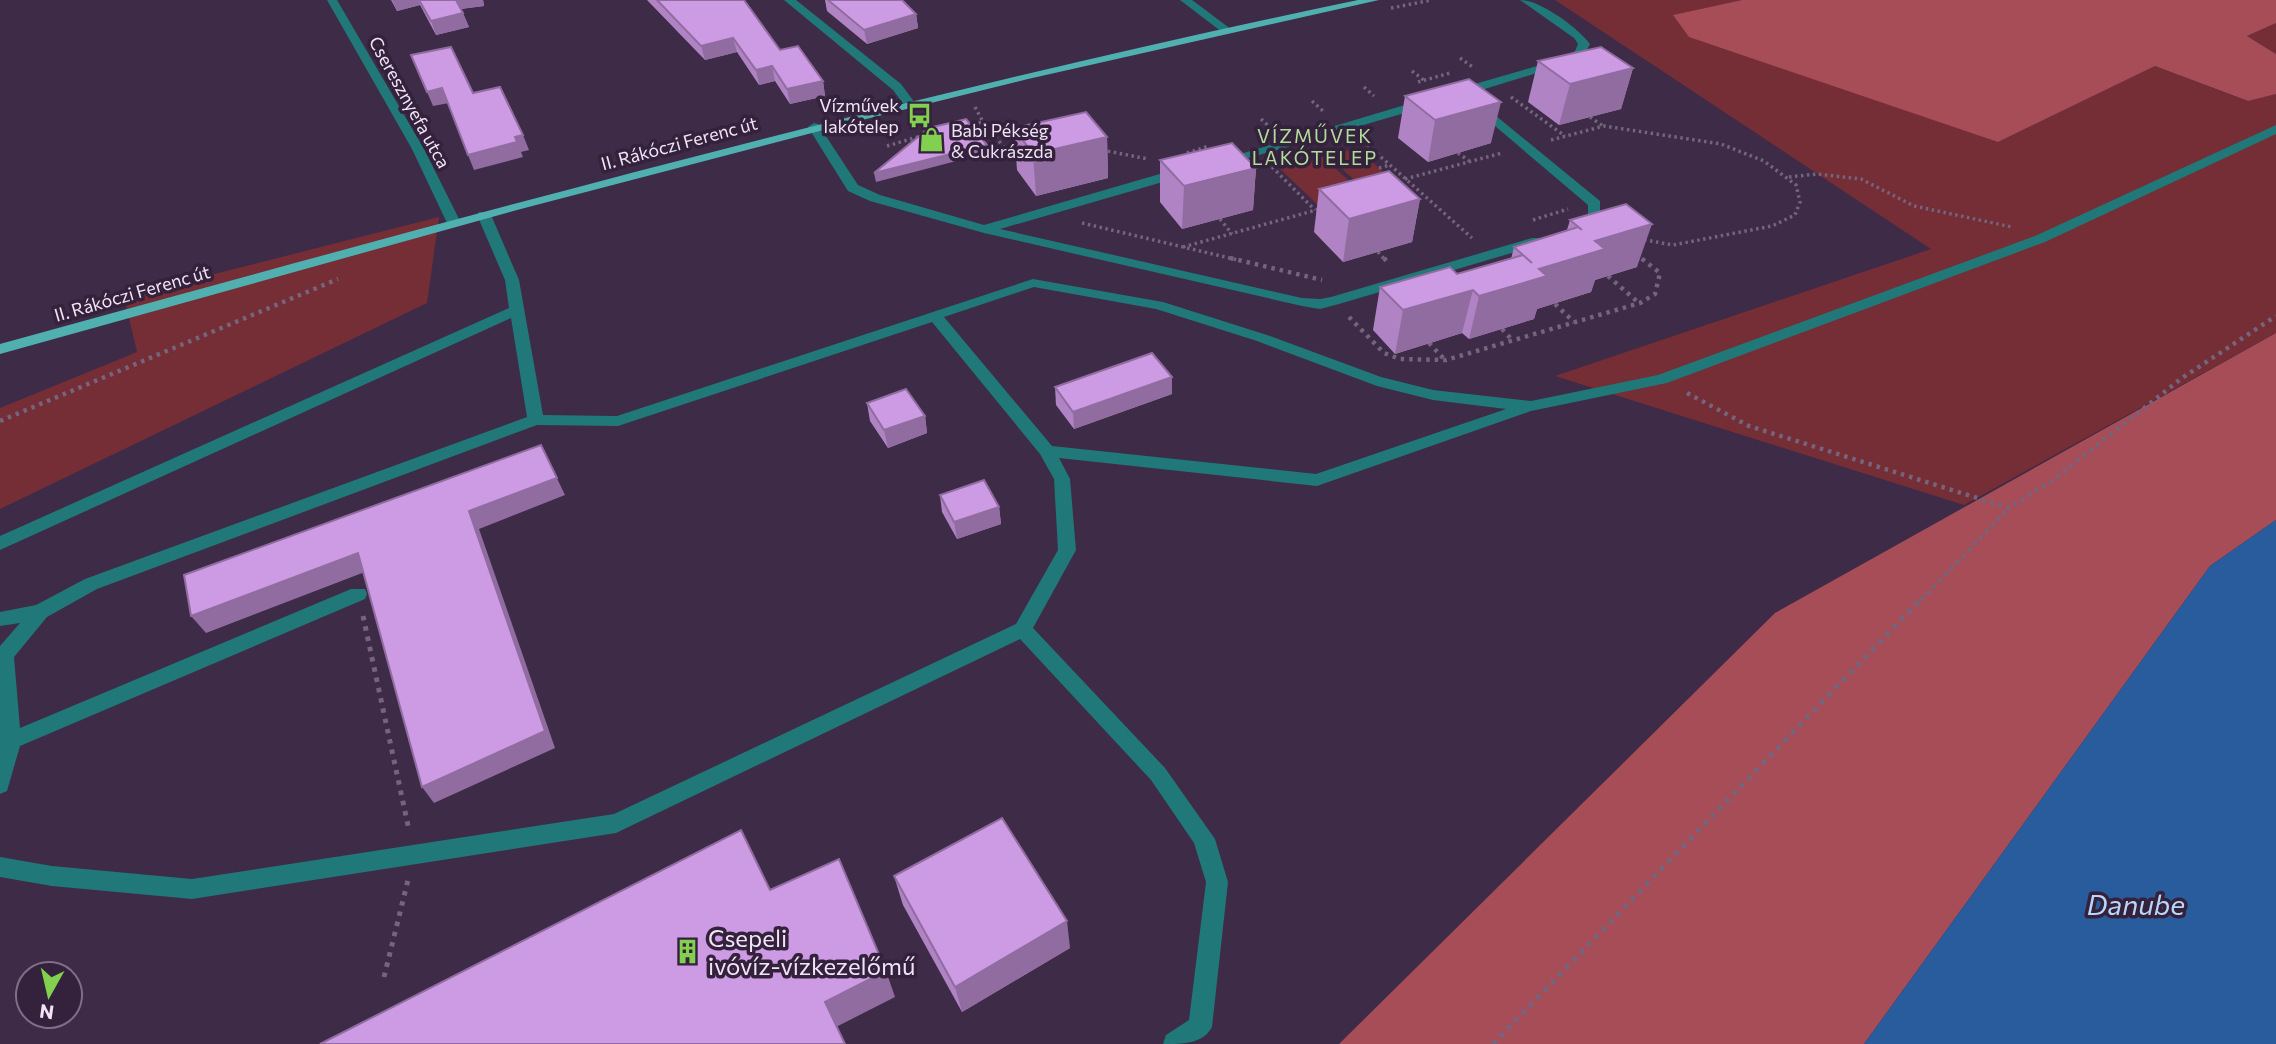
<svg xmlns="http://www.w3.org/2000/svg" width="2276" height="1044" font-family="Commissioner,sans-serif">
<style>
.green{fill:#752d36}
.forest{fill:#a64d57}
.water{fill:#285c9c}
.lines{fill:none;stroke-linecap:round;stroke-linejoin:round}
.path-far2{stroke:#75647d;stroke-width:3.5;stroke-dasharray:2.5 3.5;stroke-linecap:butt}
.path-far1{stroke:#75647d;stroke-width:4.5;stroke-dasharray:3.5 5;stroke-linecap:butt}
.path{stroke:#75647d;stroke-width:5;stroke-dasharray:4.5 6;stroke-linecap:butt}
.minor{fill:#207878;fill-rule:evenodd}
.major{fill:#50b0b0;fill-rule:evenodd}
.wall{fill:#b084c4}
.shaded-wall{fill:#906ca0}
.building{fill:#cd9ae4;stroke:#906ca0;stroke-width:2}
.labels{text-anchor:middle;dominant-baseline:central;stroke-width:7;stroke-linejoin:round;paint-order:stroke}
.far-street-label{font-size:18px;fill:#f0e4f6;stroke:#34213c}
.far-poi-label{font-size:18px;fill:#f0e4f6;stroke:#34213c;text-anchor:end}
.far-neighbourhood-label{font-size:19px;letter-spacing:2px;fill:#b1dc9a;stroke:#34213c}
.near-poi-label{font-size:24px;fill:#f0e4f6;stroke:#34213c;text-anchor:start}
.near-water-label{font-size:28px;font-style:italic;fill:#b9d5f9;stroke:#34213c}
</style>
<rect width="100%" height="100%" fill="#3e2b47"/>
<g class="green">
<polygon points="1555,0 1742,0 1674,15 1998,142 2155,66 2247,101 2276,94 2276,333 1964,505 1555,376 1931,249"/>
<polygon points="2276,23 2276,54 2247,36"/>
<polygon points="1357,148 1402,189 1373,197 1328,156"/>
<polygon points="1323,157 1368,198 1319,206 1280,169"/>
<polygon points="439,217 427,303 0,509 0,408 137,352 124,297"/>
</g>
<g class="forest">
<polygon points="1742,0 2276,0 2276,23 2247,36 2276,54 2276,94 2248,101 2155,66 1998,142 1689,37 1673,15"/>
<polygon points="2276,333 2276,520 2210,566 1864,1044 1339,1044 1775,613"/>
</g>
<polygon class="water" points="2276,520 2276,1044 1864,1044 2210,566"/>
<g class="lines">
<g class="path-far2">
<polyline points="1391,8 1432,0"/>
<polyline points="1460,58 1474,68"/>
<polyline points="1412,71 1425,81"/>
<polyline points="1418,82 1450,73"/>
<polyline points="1364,87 1374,96"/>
<polyline points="1511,97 1565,136"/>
<polyline points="1312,101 1323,111"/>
<polyline points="975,107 983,122 1008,152 1020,150"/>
<polyline points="1590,117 1603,126"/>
<polyline points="1261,119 1271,128"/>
<polyline points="967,126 983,122"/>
<polyline points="1551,140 1604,126 1721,144 1764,161 1796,185 1800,202 1795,215 1772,226 1673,245 1640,239"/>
<polyline points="1363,141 1472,238"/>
<polyline points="887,146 921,136"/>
<polyline points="1102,150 1148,159"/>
<polyline points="1187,153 1209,146"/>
<polyline points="1458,153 1469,161"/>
<polyline points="1272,167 1315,210"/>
<polyline points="1379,168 1390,165"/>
<polyline points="1789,177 1817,174 1861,179 1914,206 2012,227"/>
<polyline points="1405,179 1502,153"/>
<polyline points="1220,219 1232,234"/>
<polyline points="1533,220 1568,209"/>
<polyline points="1082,223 1238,260"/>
<polyline points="1183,247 1320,209"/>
<polyline points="1378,252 1385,260"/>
<polyline points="1637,255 1643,260"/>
</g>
<g class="path-far1">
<polyline points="1230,258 1322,280"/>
<polyline points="1384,258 1389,264"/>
<polyline points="1608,276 1639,303"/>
<polyline points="1555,304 1574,322"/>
<polyline points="1349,317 1384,353 1400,359 1446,360 1640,303 1655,294 1660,273 1641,258"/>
<polyline points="1502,329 1513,341"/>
<polyline points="1429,343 1445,360"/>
<polyline points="1687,393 1749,426 2009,508 2053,480 2182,378 2276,316"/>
<polyline points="0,421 338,279"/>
<polyline points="1921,600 2009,508"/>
</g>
<g class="path">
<polyline points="363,616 409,830"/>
<polyline points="384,977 408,880"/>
<polyline points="1493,1044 1922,598"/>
</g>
<g class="minor">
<polygon points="327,0 337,0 424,149 461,223 459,226 449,226 447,223 412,149"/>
<polygon points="784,0 796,0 901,84 915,103 913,106 905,106 893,90"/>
<polygon points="1180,0 1192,0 1232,30 1222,32"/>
<path d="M 1520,0 C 1540,0 1577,27 1590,44 L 1584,55 L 1569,63 L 1462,96 L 1454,96 L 1454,90 L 1561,59 L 1575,51 L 1578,44 L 1574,38 Z"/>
<polygon points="1425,99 1431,103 1429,106 1228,164 1223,165 1217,161"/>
<polygon points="1479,102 1600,201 1600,222 1586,232 1576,232 1576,226 1588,218 1588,205 1475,109 1473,106"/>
<polygon points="814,123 818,124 858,185 880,195 984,225 1177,169 1187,169 1187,175 1000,229 1302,298 1320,299 1331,297 1532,238 1542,238 1544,241 1542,244 1339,304 1320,309 1302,306 984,233 870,201 848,191 808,127"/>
<path d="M 2276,125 L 2276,134 L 2045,242 L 1667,383 L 1531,411 L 1317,486 L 1059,458 L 1070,479 L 1076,550 L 1033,628 L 1165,768 L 1215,839 L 1228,882 L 1212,1027 C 1203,1044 1183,1044 1163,1044 L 1166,1035 L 1189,1020 L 1206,882 L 1194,843 L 1151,780 L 1020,639 L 616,833 L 192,899 L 52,886 L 0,877 L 0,857 L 52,866 L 192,879 L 614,814 L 1016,624 L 1058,550 L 1054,479 L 1040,454 L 932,322 L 618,426 L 537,425 L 97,589 L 47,617 L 14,657 L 20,728 L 351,589 L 365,589 L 367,594 L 365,599 L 20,746 L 7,791 L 0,794 L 0,646 L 20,623 L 0,626 L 0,612 L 36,605 L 85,579 L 527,417 L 511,318 L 0,550 L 0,536 L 509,308 L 505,280 L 477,215 L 479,212 L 489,212 L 491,215 L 519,280 L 543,415 L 617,416 L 1033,279 L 1163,302 L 1267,335 L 1381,377 L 1433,390 L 1531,401 L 1658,375 L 2035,236 ZM 1034,287 L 1156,309 L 1257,341 L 1377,386 L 1433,400 L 1506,409 L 1316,474 L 1052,446 L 944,317 Z"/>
</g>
<path class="major" d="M 1358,0 L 1379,0 L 1028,79 L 858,121 L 517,210 L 0,354 L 0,344 C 451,220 901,95 1358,0 Z"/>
</g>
<g class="wall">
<polygon points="391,0 483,0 484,6 461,9 469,27 436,35 420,5 397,11"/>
<polygon points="647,0 744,0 780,50 823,81 825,96 790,104 775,81 759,85 737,52 705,60"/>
<polygon points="825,0 902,0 916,14 918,28 867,44 827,11"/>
<polygon points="1538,61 1633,68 1621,109 1559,125 1528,102"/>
<polygon points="1405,96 1491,143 1428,162 1398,138"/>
<polygon points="1014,128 1107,137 1108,178 1036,196 1017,170"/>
<polygon points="1160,160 1256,168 1253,210 1182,229 1160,202"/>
<polygon points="1319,189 1420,199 1412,242 1343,262 1314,232"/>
<polygon points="1570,220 1637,267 1595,280 1591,292 1537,309 1534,319 1469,339 1462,333 1395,354 1373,330 1380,287 1457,274 1511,259 1514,247 1567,230"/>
<polygon points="1055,387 1172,394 1074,429 1056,405"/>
<polygon points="867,403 925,416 927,433 888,448 870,421"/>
<polygon points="940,495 999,507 1001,524 957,539 942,512"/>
<polygon points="894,876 1070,948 962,1012 903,905"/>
</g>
<g class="shaded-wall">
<polygon points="392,0 418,0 420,5 397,11"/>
<polygon points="455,0 483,0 484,6 459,9"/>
<polygon points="463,13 469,27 436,35 431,21"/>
<polygon points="916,14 918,28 867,44 864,30"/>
<polygon points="733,38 737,52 705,60 701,46"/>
<polygon points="772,66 775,81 759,85 756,70"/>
<polygon points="1633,68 1621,109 1559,125 1570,84"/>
<polygon points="823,81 825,96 790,104 787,89"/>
<polygon points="442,88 449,103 433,106 427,92"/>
<polygon points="1501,102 1491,143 1428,162 1435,120"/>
<polygon points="523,135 529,150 521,152 523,157 474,170 468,155"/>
<polygon points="1107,137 1108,178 1036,196 1033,154"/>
<polygon points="987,145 987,153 876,182 874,173"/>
<polygon points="1256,168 1253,210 1182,229 1184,186"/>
<polygon points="1420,199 1412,242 1343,262 1349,219"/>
<polygon points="1652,224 1637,267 1595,280 1591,292 1537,309 1534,319 1469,339 1479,296 1539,269 1595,241"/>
<polygon points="1473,290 1462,333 1395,354 1403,310"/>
<polygon points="1172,377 1172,394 1074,429 1073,412"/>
<polygon points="925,416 927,433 888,448 884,430"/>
<polygon points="541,445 565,495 479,529 555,748 434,803 422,787 469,511"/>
<polygon points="999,507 1001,524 957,539 954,522"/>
<polygon points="358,553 370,570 206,633 191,616"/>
<polygon points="1067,921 1070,948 962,1012 955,987"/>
<polygon points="886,971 895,997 836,1027 825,1002"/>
</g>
<g class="building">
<polygon points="419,0 456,0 463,13 431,21"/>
<polygon points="657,0 744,0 780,50 798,46 823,81 787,89 772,66 756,70 733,38 701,46"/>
<polygon points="828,0 902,0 916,14 864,30"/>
<polygon points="451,47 473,93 500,87 523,135 515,137 517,142 468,155 442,88 427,92 411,55"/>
<polygon points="1601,47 1633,68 1570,84 1538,61"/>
<polygon points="1469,79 1501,102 1435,120 1405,96"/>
<polygon points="1086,112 1107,137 1033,154 1014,128"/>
<polygon points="966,119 987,145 874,173 929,128"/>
<polygon points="1232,143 1256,168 1184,186 1160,160"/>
<polygon points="1389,171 1420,199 1349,219 1319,189"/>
<polygon points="1626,204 1652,224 1595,241 1605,249 1539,269 1547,276 1479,296 1473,290 1403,310 1380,287 1450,267 1457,274 1523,255 1532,263 1514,247 1578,227 1582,230 1570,220"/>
<polygon points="1152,353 1172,377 1073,412 1055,387"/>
<polygon points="906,389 925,416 884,430 867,403"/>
<polygon points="541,445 557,478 469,511 545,731 422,787 358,553 191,616 184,575"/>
<polygon points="984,480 999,507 954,522 940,495"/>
<polygon points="1002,818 1067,921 955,987 894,876"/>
<polygon points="741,830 770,890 839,859 886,971 825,1002 845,1044 320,1044"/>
</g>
<defs>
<symbol id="bus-bare" viewBox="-9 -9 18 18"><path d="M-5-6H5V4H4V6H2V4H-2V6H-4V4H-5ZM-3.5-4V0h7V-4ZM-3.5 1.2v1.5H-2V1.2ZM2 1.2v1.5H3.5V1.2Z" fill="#82d04f" stroke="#34213c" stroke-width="2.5" paint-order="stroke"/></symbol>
<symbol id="shop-bare" viewBox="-9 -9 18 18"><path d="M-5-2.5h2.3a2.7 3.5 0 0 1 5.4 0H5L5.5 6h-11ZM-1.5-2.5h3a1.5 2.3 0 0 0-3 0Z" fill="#82d04f" stroke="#34213c" stroke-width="2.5" paint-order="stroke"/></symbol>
<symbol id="building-bare" viewBox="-9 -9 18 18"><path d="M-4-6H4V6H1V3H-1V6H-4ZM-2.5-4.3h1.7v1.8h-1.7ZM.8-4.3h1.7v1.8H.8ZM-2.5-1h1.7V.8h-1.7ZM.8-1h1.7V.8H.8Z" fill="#82d04f" stroke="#34213c" stroke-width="2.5" paint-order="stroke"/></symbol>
</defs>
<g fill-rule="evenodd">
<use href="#bus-bare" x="902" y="98" width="35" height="35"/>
<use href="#shop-bare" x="914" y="122" width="35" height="35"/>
<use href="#building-bare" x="670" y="934" width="35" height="35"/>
</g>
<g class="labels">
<g class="far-street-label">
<text transform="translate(410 102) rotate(61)">Cseresznyefa utca</text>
<text transform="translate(679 143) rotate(-15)">II. Rákóczi Ferenc út</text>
<text transform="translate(132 293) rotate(-16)">II. Rákóczi Ferenc út</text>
</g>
<g class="far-poi-label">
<text x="899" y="105">Vízművek<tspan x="899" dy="21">lakótelep</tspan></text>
<text x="951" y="130" text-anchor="start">Babi Pékség<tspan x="951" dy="21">&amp; Cukrászda</tspan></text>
</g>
<g class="far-neighbourhood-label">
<text x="1315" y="135">VÍZMŰVEK<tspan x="1315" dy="22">LAKÓTELEP</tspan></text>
</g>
<g class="near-poi-label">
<text x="708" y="937">Csepeli<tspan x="708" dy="28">ivóvíz-vízkezelőmű</tspan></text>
</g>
<g class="near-water-label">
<text x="2136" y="904">Danube</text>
</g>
</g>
<g transform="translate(49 995) rotate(188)"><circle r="33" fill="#34213c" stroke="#7f6f86" stroke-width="2"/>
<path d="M0-5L12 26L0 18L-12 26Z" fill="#82d04f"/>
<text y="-10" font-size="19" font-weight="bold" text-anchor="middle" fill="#f0e4f6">N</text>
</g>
</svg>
